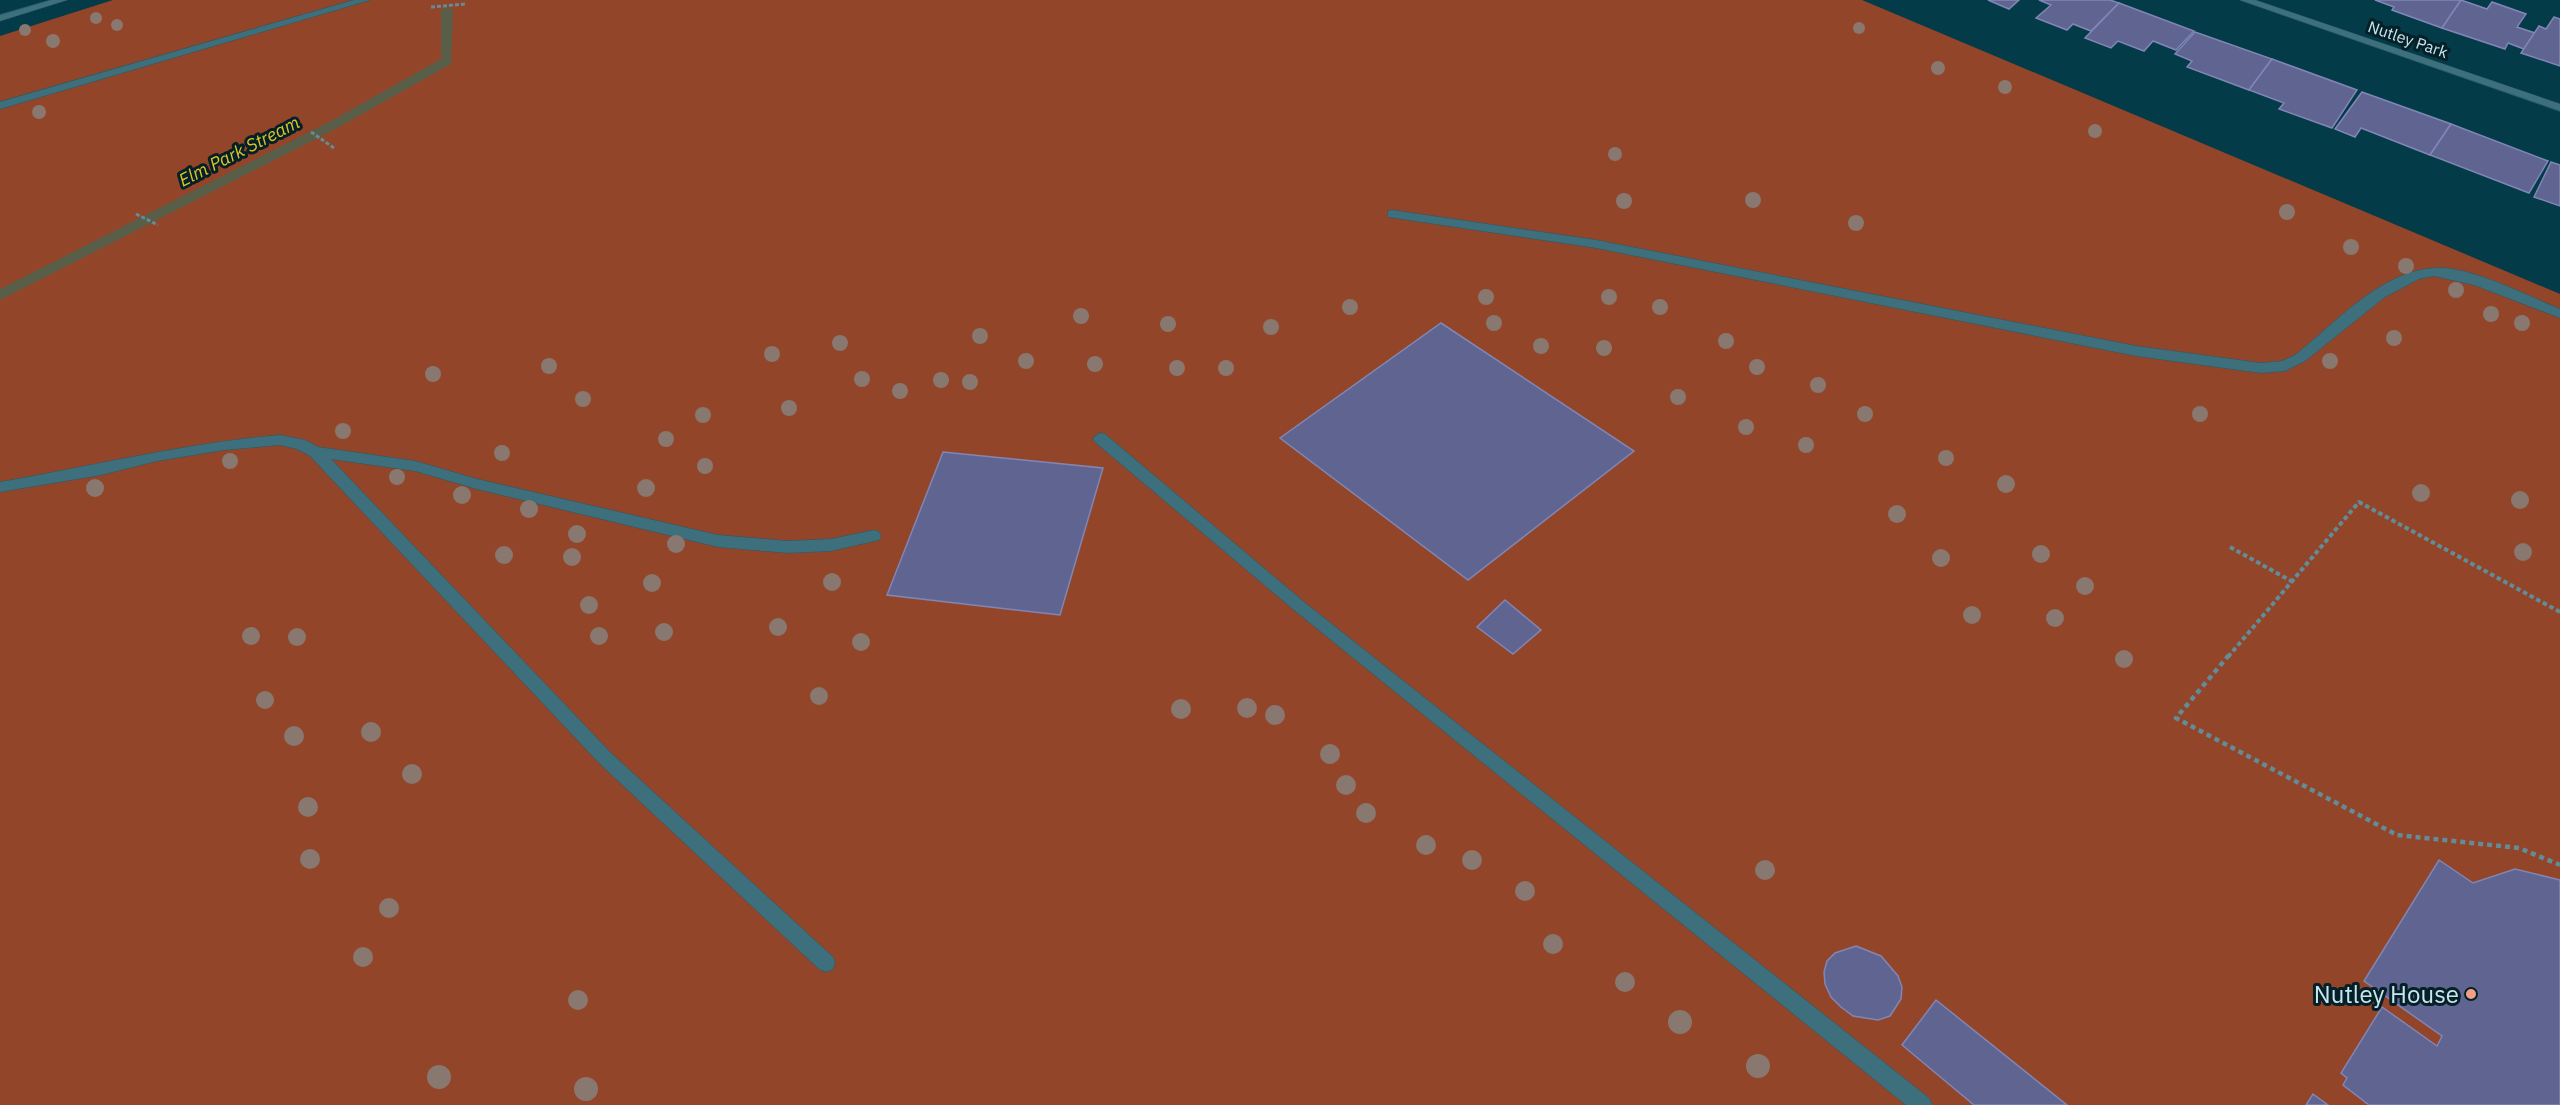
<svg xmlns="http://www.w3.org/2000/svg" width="2560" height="1105" font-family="'IBM Plex Sans',sans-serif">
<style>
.green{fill:#93452a}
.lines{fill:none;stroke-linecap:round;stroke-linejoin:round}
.stream{fill:#595e49;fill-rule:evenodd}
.building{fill:#606491;stroke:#8086b5;stroke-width:1.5}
.lane-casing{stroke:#275a66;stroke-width:1}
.street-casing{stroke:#275a66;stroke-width:1}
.path-far2{stroke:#618c98;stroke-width:3;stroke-dasharray:4 2;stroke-linecap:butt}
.path-far1{stroke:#618c98;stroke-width:4;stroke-dasharray:4.5 3;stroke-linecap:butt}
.path{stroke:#618c98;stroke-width:4.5;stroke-dasharray:5 4;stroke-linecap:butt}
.lane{fill:#3d6f7d;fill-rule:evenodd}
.street{fill:#3d6f7d;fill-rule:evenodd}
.tree{fill:#897870}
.poi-dot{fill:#f39f84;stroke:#052027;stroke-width:2}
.labels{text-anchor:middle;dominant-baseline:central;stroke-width:6;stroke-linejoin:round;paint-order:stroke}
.far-street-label{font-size:16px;fill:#c7e6f0;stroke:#052027}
.far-water-label{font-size:18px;font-style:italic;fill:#dcc329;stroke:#052027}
.near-poi-label{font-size:24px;fill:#c7e6f0;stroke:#052027;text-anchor:end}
</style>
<rect width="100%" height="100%" fill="#043b48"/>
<polygon class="green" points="113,0 1862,0 2560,294 2560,1105 0,1105 0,36"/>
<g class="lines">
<polygon class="stream" points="447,7 453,10 451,64 339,127 0,300 0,289 331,121 441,59 441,10"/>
</g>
<g class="building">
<polygon points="1988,0 2019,0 2009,9"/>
<polygon points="2039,0 2110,0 2119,3 2091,31 2073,24 2067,30 2036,18 2051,5"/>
<polygon points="2375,0 2461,0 2442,28 2392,10 2394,7"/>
<polygon points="2461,0 2487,9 2492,2 2526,14 2517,27 2535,33 2524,49 2508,43 2505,49 2442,28"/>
<polygon points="2119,3 2194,31 2176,50 2153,41 2144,51 2118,41 2111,48 2085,38"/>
<polygon points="2554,17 2560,19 2560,66 2521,53 2539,26 2546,29"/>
<polygon points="2195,32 2272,59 2249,90 2187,67 2192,61 2175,54"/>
<polygon points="2272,59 2357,90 2332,128 2279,109 2284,103 2249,90"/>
<polygon points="2362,92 2451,124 2430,155 2361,128 2355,137 2335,129"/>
<polygon points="2451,124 2548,161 2529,193 2430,155"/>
<polygon points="2551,162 2560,165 2560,206 2534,197"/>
<polygon points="1441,323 1634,451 1468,580 1280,438"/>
<polygon points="943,452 1103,468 1060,615 887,595"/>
<polygon points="1505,600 1541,630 1513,654 1477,627"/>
<polygon points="2439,860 2473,883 2515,869 2560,880 2560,1105 2369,1105 2343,1085 2347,1078 2341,1073 2382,1007 2437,1046 2442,1036 2364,981"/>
<polygon points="1856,946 1881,956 1898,976 1902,987 1901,999 1890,1016 1878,1020 1853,1016 1841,1007 1831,997 1825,984 1824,972 1827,961 1835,953"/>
<polygon points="1936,1000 2067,1105 1974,1105 1902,1045"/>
<polygon points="2313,1094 2328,1105 2306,1105"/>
</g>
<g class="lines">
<defs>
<g id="lane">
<polygon points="354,0 370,0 0,109 0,102"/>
<path d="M 1392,210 L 1596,240 L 2136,346 L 2261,363 L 2282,361 L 2295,355 C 2336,323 2379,272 2434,268 C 2468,265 2528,296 2560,309 L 2560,318 L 2474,285 L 2434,276 L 2419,279 L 2385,297 L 2305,361 L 2285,371 L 2261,373 L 2136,356 L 1596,248 L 1388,217 L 1388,211 Z"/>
<polygon points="1100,433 1105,434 1304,602 1929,1098 1932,1105 1906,1105 1294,610 1095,442 1093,438"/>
<path d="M 280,435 L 305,440 L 318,447 L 415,461 L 477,479 L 718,535 L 788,541 L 831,539 L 874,530 L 879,532 L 881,536 L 879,540 L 831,551 L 788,553 L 718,547 L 477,489 L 415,471 L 331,459 L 611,753 L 833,957 L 835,963 L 833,969 L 826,972 L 819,969 L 599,763 L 310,456 L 297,449 L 280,445 L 224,450 L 157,461 L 101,475 L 0,492 L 0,482 C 94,466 185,443 280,435 Z"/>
</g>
<g id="street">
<polygon points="51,0 67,0 0,21 0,15"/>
<polygon points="2240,0 2255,0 2560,104 2560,111"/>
</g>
</defs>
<use href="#lane" class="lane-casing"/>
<use href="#street" class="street-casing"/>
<g class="path-far2">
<polyline points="431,7 466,4"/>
<polyline points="311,132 334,148"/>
<polyline points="136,214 158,225"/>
</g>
<g class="path-far1">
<polyline points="2230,547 2293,582"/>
<polyline points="2228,657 2359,502 2560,612"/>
</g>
<polyline class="path" points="2229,655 2176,718 2397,835 2519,848 2560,865"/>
<use href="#lane" class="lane"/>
<use href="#street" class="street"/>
</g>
<g class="tree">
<circle cx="96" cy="18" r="6"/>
<circle cx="117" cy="25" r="6"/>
<circle cx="1859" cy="28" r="6"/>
<circle cx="25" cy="30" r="6"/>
<circle cx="53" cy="41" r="7"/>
<circle cx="1938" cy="68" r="7"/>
<circle cx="2005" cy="87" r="7"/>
<circle cx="39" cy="112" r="7"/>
<circle cx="2095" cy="131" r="7"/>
<circle cx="1615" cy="154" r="7"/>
<circle cx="1753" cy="200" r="8"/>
<circle cx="1624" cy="201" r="8"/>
<circle cx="2287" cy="212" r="8"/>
<circle cx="1856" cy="223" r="8"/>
<circle cx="2351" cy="247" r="8"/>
<circle cx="2406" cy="266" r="8"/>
<circle cx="2456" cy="290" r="8"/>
<circle cx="1486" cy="297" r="8"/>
<circle cx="1609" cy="297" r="8"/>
<circle cx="1350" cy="307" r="8"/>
<circle cx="1660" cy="307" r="8"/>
<circle cx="2491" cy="314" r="8"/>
<circle cx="1081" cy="316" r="8"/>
<circle cx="1494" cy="323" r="8"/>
<circle cx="2522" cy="323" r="8"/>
<circle cx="1168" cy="324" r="8"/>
<circle cx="1271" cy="327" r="8"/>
<circle cx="980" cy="336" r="8"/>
<circle cx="2394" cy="338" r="8"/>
<circle cx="1726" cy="341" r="8"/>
<circle cx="840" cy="343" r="8"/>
<circle cx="1541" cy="346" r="8"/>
<circle cx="1604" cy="348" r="8"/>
<circle cx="772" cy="354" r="8"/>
<circle cx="1026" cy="361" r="8"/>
<circle cx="2330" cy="361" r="8"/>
<circle cx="1095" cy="364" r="8"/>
<circle cx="549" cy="366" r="8"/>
<circle cx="1757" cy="367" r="8"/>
<circle cx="1177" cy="368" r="8"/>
<circle cx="1226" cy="368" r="8"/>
<circle cx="433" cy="374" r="8"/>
<circle cx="862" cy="379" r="8"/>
<circle cx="941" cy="380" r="8"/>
<circle cx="970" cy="382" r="8"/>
<circle cx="1818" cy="385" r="8"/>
<circle cx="900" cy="391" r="8"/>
<circle cx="1678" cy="397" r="8"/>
<circle cx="583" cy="399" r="8"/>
<circle cx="789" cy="408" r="8"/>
<circle cx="1865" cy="414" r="8"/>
<circle cx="2200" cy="414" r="8"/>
<circle cx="703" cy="415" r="8"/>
<circle cx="1746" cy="427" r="8"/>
<circle cx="343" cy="431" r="8"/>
<circle cx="666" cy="439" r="8"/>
<circle cx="1806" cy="445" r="8"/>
<circle cx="502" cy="453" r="8"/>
<circle cx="1946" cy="458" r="8"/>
<circle cx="230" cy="461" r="8"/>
<circle cx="705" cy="466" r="8"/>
<circle cx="397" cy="477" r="8"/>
<circle cx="2006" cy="484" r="9"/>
<circle cx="95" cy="488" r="9"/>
<circle cx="646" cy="488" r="9"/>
<circle cx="2421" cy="493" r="9"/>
<circle cx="462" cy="495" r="9"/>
<circle cx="2520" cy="500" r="9"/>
<circle cx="529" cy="509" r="9"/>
<circle cx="1897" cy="514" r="9"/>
<circle cx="577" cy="534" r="9"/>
<circle cx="676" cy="544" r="9"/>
<circle cx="2523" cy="552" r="9"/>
<circle cx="2041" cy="554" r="9"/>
<circle cx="504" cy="555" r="9"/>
<circle cx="572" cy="557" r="9"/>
<circle cx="1941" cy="558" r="9"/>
<circle cx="832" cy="582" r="9"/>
<circle cx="652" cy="583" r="9"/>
<circle cx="2085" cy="586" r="9"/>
<circle cx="589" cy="605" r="9"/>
<circle cx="1972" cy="615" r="9"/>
<circle cx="2055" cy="618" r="9"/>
<circle cx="778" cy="627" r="9"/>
<circle cx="664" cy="632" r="9"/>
<circle cx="251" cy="636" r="9"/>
<circle cx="599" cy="636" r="9"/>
<circle cx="297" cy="637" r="9"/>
<circle cx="861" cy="642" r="9"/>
<circle cx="2124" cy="659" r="9"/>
<circle cx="819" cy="696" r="9"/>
<circle cx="265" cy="700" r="9"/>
<circle cx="1247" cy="708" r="10"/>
<circle cx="1181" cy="709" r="10"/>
<circle cx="1275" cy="715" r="10"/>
<circle cx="371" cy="732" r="10"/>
<circle cx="294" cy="736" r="10"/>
<circle cx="1330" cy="754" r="10"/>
<circle cx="412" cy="774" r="10"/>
<circle cx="1346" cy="785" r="10"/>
<circle cx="308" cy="807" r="10"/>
<circle cx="1366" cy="813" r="10"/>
<circle cx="1426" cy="845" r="10"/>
<circle cx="310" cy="859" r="10"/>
<circle cx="1472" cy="860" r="10"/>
<circle cx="1765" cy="870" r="10"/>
<circle cx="1525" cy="891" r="10"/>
<circle cx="389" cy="908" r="10"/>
<circle cx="1553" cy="944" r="10"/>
<circle cx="363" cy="957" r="10"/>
<circle cx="1625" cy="982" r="10"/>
<circle cx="578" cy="1000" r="10"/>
<circle cx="1680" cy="1022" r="12"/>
<circle cx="1758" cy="1066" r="12"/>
<circle cx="439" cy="1077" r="12"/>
<circle cx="586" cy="1089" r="12"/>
</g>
<circle class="poi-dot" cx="2471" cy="994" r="6"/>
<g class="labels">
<g class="far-street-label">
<text transform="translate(2408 39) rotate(19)">Nutley Park</text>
</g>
<g class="far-water-label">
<text transform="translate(239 151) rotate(-27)">Elm Park Stream</text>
</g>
<g class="near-poi-label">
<text x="2459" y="994">Nutley House</text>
</g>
</g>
</svg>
